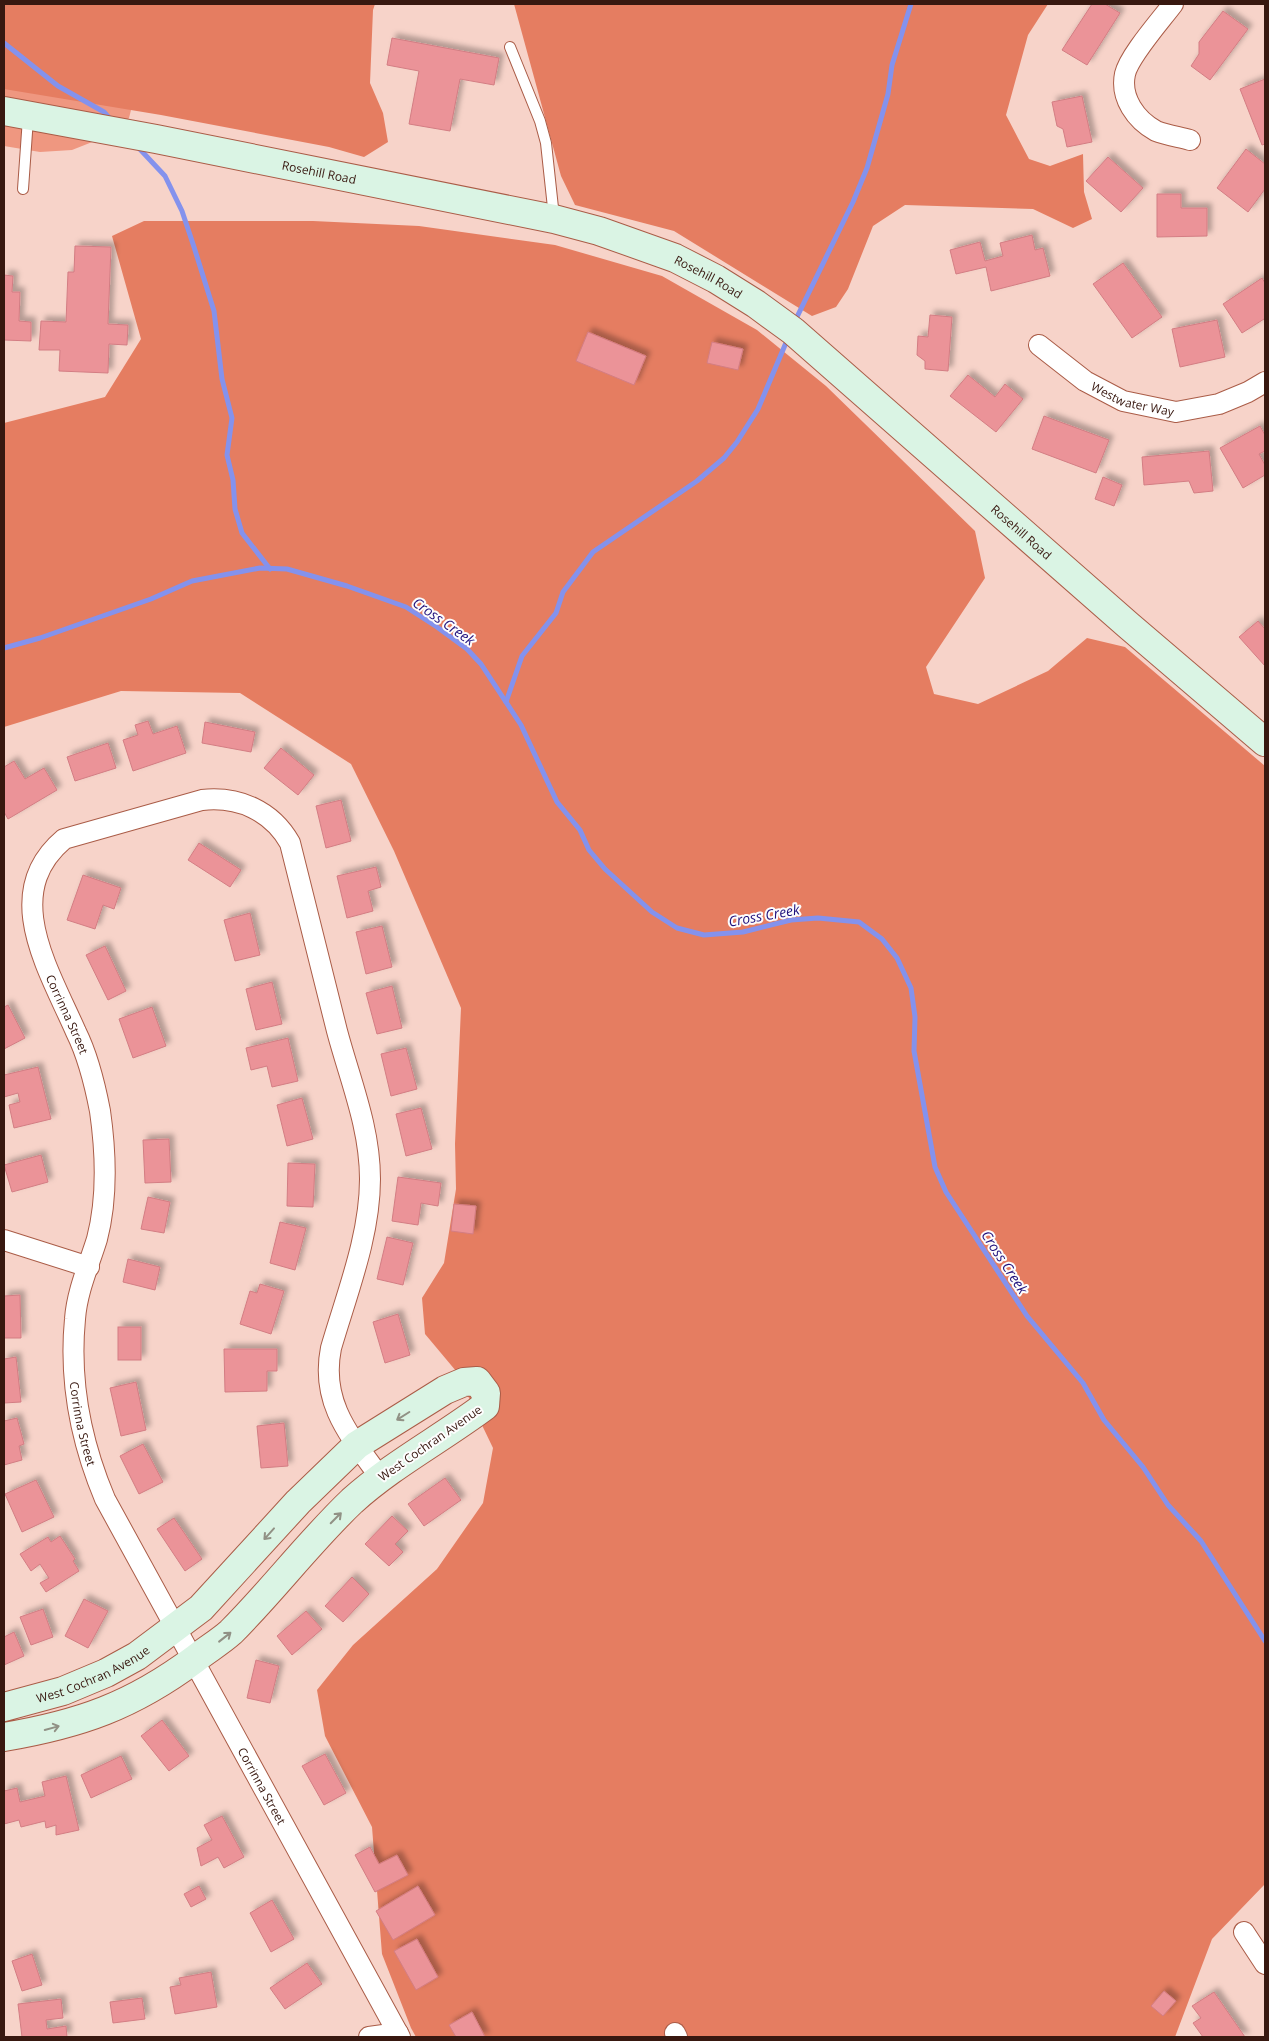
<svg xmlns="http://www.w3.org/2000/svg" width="1269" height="2041" font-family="'Open Sans',sans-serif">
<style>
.green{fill:#ef9780}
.forest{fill:#e57d61}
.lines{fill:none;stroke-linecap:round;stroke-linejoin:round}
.stream{stroke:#8492ed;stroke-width:5}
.building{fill:#eb9398;stroke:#d37d83;filter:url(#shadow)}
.lane-casing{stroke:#aa5c47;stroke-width:12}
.street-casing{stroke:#aa5c47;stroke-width:22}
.secondary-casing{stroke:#aa5c47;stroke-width:30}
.lane{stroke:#fff;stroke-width:10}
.street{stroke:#fff;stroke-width:20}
.secondary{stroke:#daf4e4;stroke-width:28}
.oneway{stroke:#919185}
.labels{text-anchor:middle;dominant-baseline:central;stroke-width:4;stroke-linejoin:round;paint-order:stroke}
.street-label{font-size:12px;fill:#381810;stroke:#fdfdfd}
.water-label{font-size:14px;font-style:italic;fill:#21127d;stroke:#fdfdfd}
</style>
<defs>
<filter id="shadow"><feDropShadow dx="4.5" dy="-4.5" stdDeviation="2.5" flood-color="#0004"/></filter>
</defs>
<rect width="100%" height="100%" fill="#f7d3c9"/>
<polygon class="green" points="4,4 134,98 129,118 115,133 72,150 40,152 4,146"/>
<g class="forest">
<polygon points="4,4 375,4 373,10 370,83 383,113 388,142 364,157 329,147 161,115 4,89"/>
<polygon points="514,4 1048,4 1028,35 1006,115 1029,159 1050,166 1083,154 1084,192 1092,219 1073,228 1033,209 905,205 873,226 848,289 836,307 812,316 674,231 575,205 561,176"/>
<polygon points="144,221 313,221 419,226 555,245 662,276 757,330 826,386 975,531 985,578 926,667 934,694 978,704 1048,671 1087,638 1125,647 1265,766 1265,1884 1212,1939 1175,2037 416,2037 411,2028 382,1954 372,1827 325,1736 317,1690 353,1645 437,1569 483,1503 493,1448 456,1371 425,1334 422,1298 444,1263 456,1189 455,1144 461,1008 394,851 351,764 240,693 121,691 4,727 4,423 105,397 141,339 112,236"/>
</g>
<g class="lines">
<g class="stream">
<polyline points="4,43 58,86 104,112 111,120"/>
<polyline points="136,145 165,176 182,211 194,247 214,311 222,379 232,418 227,455 233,480 235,509 242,533 270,569"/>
<polyline points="795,321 853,202 867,168 888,94 892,65 911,4"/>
<polyline points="4,648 40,638 151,599 192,581 260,568 287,569 347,586 406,607 437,627 467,649 481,664 521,725 557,802 580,830 589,850 605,869 652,912 677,928 704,935 743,932 791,920 818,918 859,922 882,939 897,958 911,988 915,1017 914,1051 935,1167 946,1192 1027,1316 1083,1383 1104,1420 1143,1467 1168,1505 1201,1541 1265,1641"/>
<polyline points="506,702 522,656 556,613 563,592 593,552 697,481 724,458 737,442 758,409 788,338"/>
</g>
</g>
<g class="building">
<polygon points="1092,4 1105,4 1120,13 1087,65 1062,50"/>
<polygon points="1223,11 1248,29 1210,80 1191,66 1199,54 1199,42"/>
<polygon points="392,38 499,58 494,85 460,79 450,131 409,124 419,71 387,65"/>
<polygon points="1265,79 1265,144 1262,145 1240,89"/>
<polygon points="1082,96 1092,142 1067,147 1063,129 1057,126 1052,102"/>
<polygon points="1246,149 1265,164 1265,189 1248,212 1217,188"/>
<polygon points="1108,157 1143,188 1121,212 1086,181"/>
<polygon points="1157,194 1181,194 1181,208 1207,208 1207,236 1157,237"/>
<polygon points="1032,235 1035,250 1043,248 1050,276 991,291 986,267 956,274 950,250 980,242 985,261 1003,256 1000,243"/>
<polygon points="75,246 111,247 108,324 128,325 127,345 109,344 108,373 59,371 60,350 39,350 41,321 66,322 68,272 74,272"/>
<polygon points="1123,263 1162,317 1132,338 1093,284"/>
<polygon points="4,275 13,276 12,292 20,292 19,321 31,322 31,341 4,340"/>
<polygon points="1262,278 1265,283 1265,321 1264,319 1242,333 1223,304"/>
<polygon points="930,315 952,317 948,371 925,369 925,361 917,355 918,336 928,337"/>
<polygon points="1217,320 1225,357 1180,367 1172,329"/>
<polygon points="588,332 646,356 634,385 576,361"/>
<polygon points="712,342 743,349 738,370 707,363"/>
<polygon points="968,375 995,397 1005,384 1023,399 996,432 950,396"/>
<polygon points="1044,416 1109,440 1096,473 1032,449"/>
<polygon points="1260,426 1265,435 1265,451 1259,454 1265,465 1265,475 1243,488 1220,448"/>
<polygon points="1209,451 1213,491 1194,493 1189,481 1144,485 1142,457"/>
<polygon points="1103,477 1122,485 1114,506 1095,499"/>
<polygon points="1258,621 1265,629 1265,666 1239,637"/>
<polygon points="148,721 153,734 177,726 186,753 133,771 123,740 138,735 135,725"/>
<polygon points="205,722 255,732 251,752 202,743"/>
<polygon points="108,743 116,768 75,781 67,757"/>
<polygon points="281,748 314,775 298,795 264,768"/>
<polygon points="14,761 25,779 44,768 57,790 8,819 4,812 4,767"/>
<polygon points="341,800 351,841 326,848 316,806"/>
<polygon points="199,843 241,870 230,887 188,860"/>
<polygon points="376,867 381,887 368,891 373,911 347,918 337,876"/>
<polygon points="83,875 121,888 114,909 103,905 95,929 67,920"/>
<polygon points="250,913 260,955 235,961 224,920"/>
<polygon points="382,926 392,967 366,974 356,932"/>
<polygon points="105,946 126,991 108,1000 86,955"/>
<polygon points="272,982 282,1024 256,1030 246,989"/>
<polygon points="392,986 402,1028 377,1034 366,993"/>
<polygon points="8,1005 25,1038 4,1049 4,1007"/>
<polygon points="152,1007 166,1046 133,1058 119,1019"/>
<polygon points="288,1038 298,1081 272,1087 267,1066 251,1070 246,1048"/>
<polygon points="406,1048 417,1089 391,1096 381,1054"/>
<polygon points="38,1067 51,1119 14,1128 9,1105 20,1102 18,1093 4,1097 4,1075"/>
<polygon points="302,1098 313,1139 287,1146 277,1105"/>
<polygon points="421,1108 432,1149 406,1156 396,1114"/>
<polygon points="169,1139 171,1182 145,1183 143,1140"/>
<polygon points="41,1155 48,1182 12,1192 4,1165"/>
<polygon points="288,1163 315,1164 313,1207 287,1206"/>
<polygon points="398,1177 441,1183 438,1206 421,1203 418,1225 392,1221"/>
<polygon points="148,1197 170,1202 164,1233 141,1229"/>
<polygon points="454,1204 476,1206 473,1234 451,1231"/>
<polygon points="280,1222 306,1228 295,1270 270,1263"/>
<polygon points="387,1237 413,1243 403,1285 377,1279"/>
<polygon points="128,1259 160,1267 155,1290 123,1282"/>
<polygon points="260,1284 284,1291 271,1334 240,1324 250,1291 257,1293"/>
<polygon points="20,1295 21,1338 4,1338 4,1296"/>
<polygon points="398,1314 410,1355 385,1363 373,1322"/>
<rect x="118" y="1327" width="23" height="33"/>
<polygon points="224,1349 277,1349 277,1371 267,1371 267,1391 225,1392"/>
<polygon points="16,1357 21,1402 4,1403 4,1359"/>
<polygon points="136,1382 146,1430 121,1436 110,1388"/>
<polygon points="17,1418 24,1444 19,1446 22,1460 4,1465 4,1421"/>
<polygon points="284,1423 288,1466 261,1468 257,1426"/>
<polygon points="143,1444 163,1482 139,1494 120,1456"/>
<polygon points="445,1478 461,1500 424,1526 408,1504"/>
<polygon points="36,1480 54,1517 22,1532 5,1494"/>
<polygon points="392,1516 408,1531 395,1544 403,1552 389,1566 365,1544"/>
<polygon points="174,1518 202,1559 185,1571 157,1529"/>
<polygon points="60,1536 75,1559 73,1561 79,1571 46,1592 40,1583 49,1578 40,1564 31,1571 20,1554 48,1537 51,1542"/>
<polygon points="352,1577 369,1594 343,1622 325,1606"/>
<polygon points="84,1599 108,1611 88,1648 65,1636"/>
<polygon points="43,1609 53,1637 31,1645 20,1617"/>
<polygon points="306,1611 322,1629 292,1655 277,1636"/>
<polygon points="14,1632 24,1656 4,1665 4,1637"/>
<polygon points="256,1660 279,1666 270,1703 247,1698"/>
<polygon points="162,1720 189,1756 169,1771 141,1736"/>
<polygon points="325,1754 346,1793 324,1805 302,1766"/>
<polygon points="121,1756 132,1779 91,1798 81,1775"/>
<polygon points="66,1776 79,1830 56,1835 56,1825 46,1828 45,1821 21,1827 19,1820 4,1824 4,1791 17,1788 20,1802 45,1796 42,1782"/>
<polygon points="222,1816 244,1857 224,1868 218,1857 201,1866 197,1848 212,1840 204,1825"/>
<polygon points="370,1847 379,1864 397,1855 408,1875 375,1892 355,1855"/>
<polygon points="199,1886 206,1899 191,1907 184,1894"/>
<polygon points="418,1886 435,1915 393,1940 376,1911"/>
<polygon points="272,1900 294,1939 271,1952 250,1913"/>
<polygon points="417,1939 438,1977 416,1990 394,1951"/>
<polygon points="32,1954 42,1985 22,1991 12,1961"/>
<polygon points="307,1963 322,1984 285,2009 270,1988"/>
<polygon points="211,1972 217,2007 175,2014 170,1987 181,1985 179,1978"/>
<polygon points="1164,1991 1176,2001 1163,2016 1151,2006"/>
<polygon points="1214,1992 1245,2037 1203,2037 1193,2023 1201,2018 1192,2006"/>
<polygon points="142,1998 145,2019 113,2023 110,2002"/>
<polygon points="61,1999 63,2018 46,2020 47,2029 66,2026 67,2037 22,2037 18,2004"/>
<polygon points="472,2012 485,2037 456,2037 449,2025"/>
</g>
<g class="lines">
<defs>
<g id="lane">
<polyline points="510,47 540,121 546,143 554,217"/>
<polyline points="23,189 28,118"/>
</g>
<g id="street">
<path d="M 1173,4 C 1161,20 1129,56 1125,74 C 1120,98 1136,120 1156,131 C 1166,135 1179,137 1190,140"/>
<path id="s1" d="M 1039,345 L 1085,381 L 1123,401 L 1176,412 L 1219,404 L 1248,392 L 1265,382"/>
<polyline points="4,1240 89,1267"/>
<path id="s2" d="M 380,1477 C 350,1436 320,1403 331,1348 C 347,1293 370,1236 370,1179 C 370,1127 350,1080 337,1031 C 321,969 306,906 290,843 C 272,811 239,796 202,800 L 64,839 C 0,893 48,968 76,1032 C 88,1056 95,1085 100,1111 C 106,1153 108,1197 97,1239 C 89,1265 77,1291 75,1319 C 69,1381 81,1442 105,1499 L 400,2037"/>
<polyline points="1244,1932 1265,1964"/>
<polyline points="675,2033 677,2037"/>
<polyline points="369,2037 398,2033"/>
</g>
<g id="secondary">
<path id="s3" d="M 4,111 L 156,139 L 554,219 L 599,231 L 675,258 L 716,279 L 756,304 L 793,331 L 1128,625 L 1265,742"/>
<path id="s4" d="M 4,1707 L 63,1691 L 106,1673 L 137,1656 L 201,1608 L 298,1502 L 357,1445 L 445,1390 L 464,1382 L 477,1381 L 486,1393 L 485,1406 C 441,1439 393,1464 352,1501 C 309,1542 273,1590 231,1632 C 220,1642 206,1650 195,1659 C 132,1706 80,1724 4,1737"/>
</g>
</defs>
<use href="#lane" class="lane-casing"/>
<use href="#street" class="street-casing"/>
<use href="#secondary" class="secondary-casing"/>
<use href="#lane" class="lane"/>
<use href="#street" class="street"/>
<use href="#secondary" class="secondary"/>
</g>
<defs><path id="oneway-shaft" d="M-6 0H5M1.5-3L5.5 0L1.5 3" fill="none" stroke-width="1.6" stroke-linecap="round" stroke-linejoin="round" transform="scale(1.25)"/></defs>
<g class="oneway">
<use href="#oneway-shaft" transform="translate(403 1416) rotate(148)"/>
<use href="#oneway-shaft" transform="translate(336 1518) rotate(-45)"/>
<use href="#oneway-shaft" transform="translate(269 1534) rotate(132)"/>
<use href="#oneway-shaft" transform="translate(225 1637) rotate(-38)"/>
<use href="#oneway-shaft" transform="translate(52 1728) rotate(-15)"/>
</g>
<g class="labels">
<g class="street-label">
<text stroke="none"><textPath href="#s3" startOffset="321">Rosehill Road</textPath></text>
<text stroke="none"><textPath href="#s3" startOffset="726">Rosehill Road</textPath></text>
<text stroke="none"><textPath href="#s1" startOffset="110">Westwater Way</textPath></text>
<text stroke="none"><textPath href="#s3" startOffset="1131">Rosehill Road</textPath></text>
<text stroke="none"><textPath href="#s2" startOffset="1102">Corrinna Street</textPath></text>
<text stroke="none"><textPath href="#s2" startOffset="1522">Corrinna Street</textPath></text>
<text transform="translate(430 1443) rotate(-35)">West Cochran Avenue</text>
<text stroke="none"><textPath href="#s4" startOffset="95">West Cochran Avenue</textPath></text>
<text stroke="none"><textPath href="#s2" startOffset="1928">Corrinna Street</textPath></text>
</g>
<g class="water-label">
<text transform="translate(444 621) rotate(35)">Cross Creek</text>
<text transform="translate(764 915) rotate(-10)">Cross Creek</text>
<text transform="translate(1005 1262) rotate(57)">Cross Creek</text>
</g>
</g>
<rect width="1269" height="2041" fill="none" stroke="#381810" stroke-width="10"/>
</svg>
